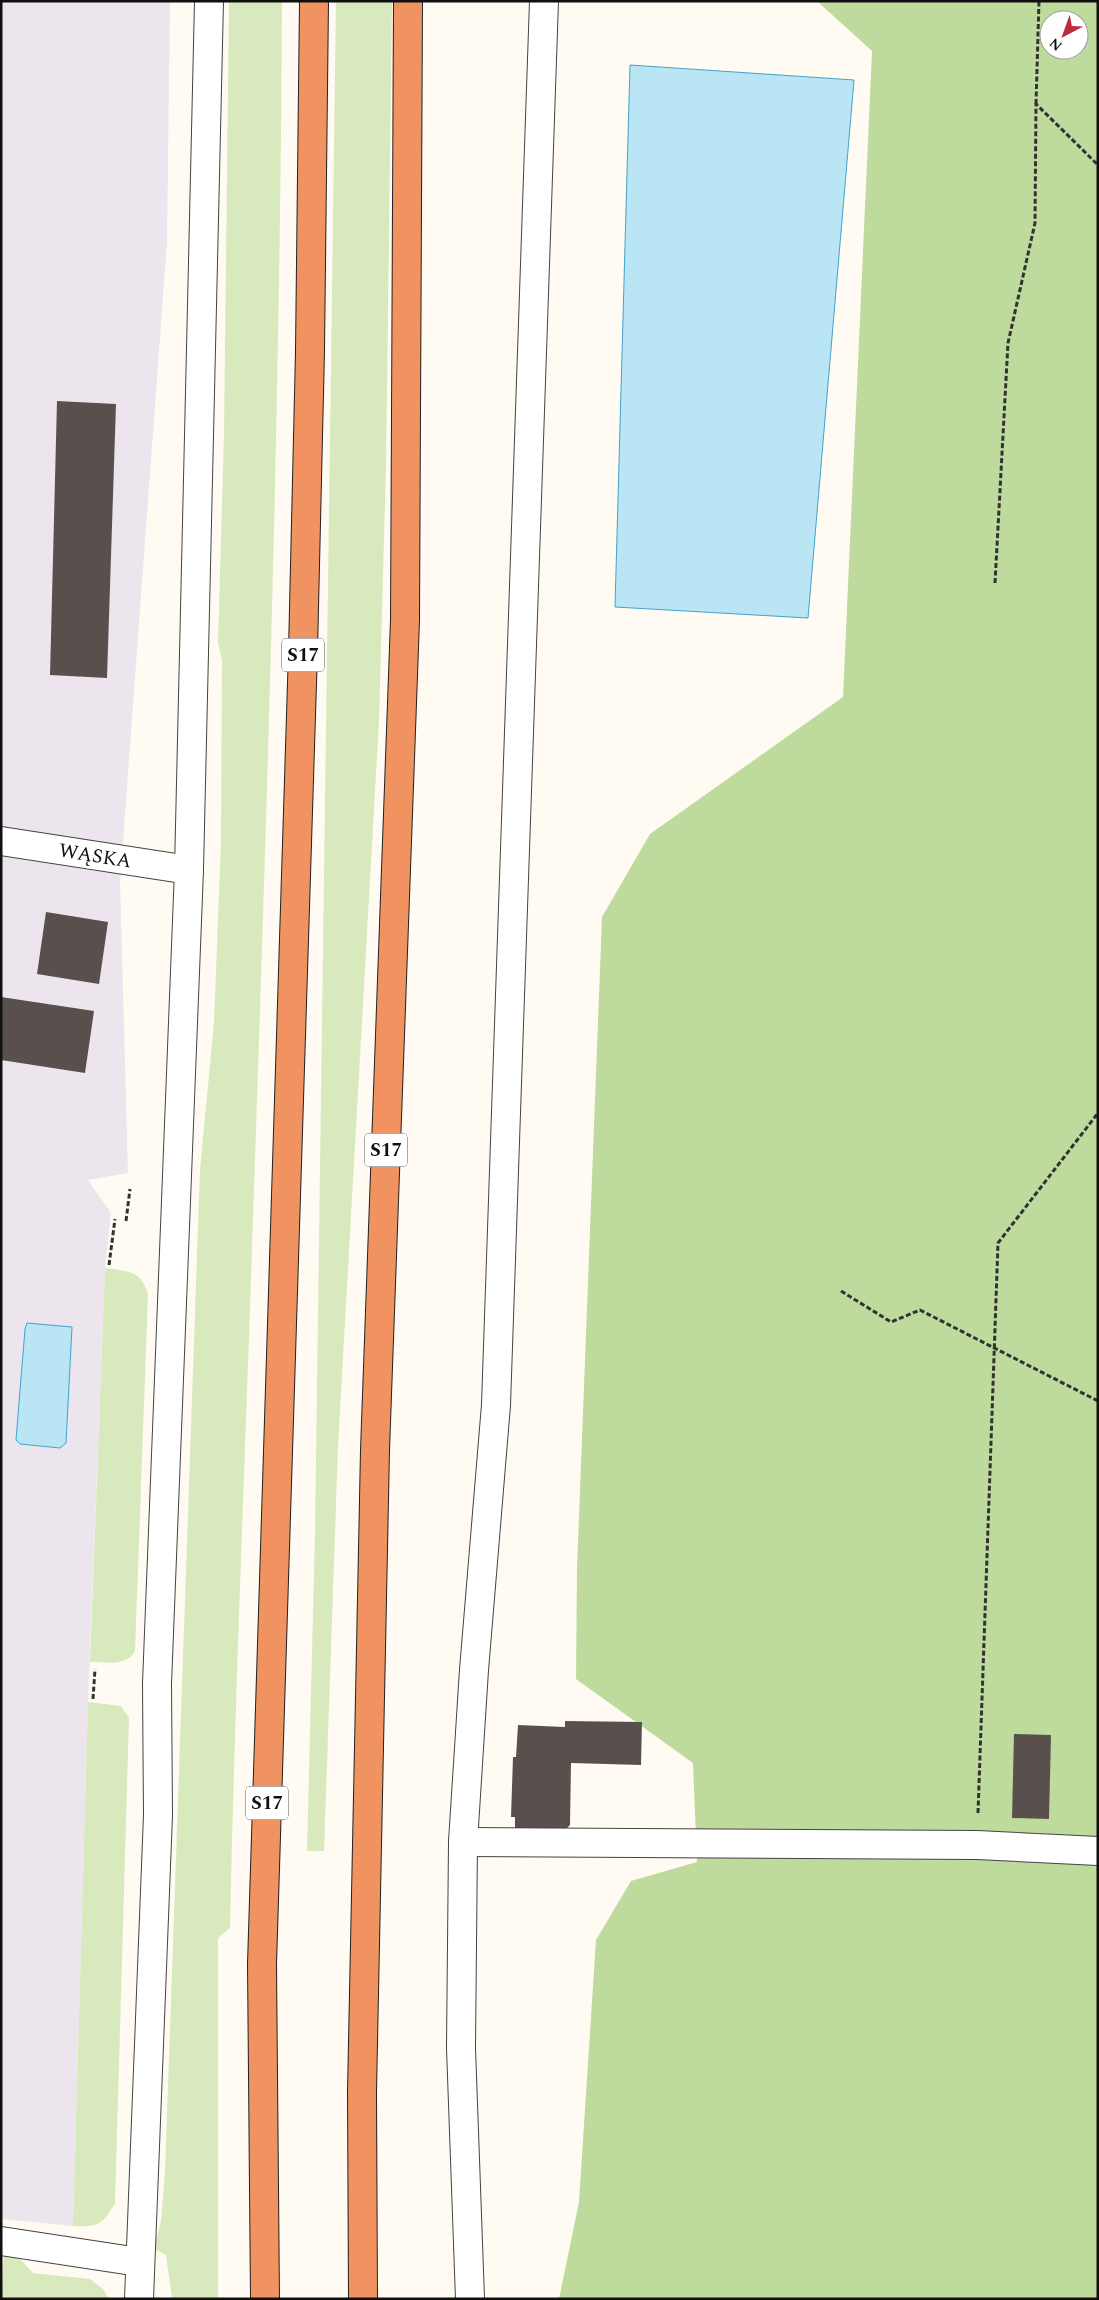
<svg xmlns="http://www.w3.org/2000/svg" width="1099" height="2300" font-family="Spectral,serif">
<style>
.industrial{fill:#ece5ee}
.green{fill:#d8e9bd}
.forest{fill:#beda9c;fill-rule:evenodd}
.water{fill:#b9e5f5;stroke:#42a2cb}
.building{fill:#59504d}
.lines{fill:none;stroke-linecap:round;stroke-linejoin:round}
.minor-casing{stroke:#434343;stroke-width:30}
.highway-casing{stroke:#212121;stroke-width:30}
.path{stroke:#323232;stroke-width:3;stroke-dasharray:5 2.5;stroke-linecap:butt}
.minor{stroke:#fff;stroke-width:28}
.highway{stroke:#f19360;stroke-width:28}
.labels{text-anchor:middle;dominant-baseline:central;stroke-width:5;stroke-linejoin:round;paint-order:stroke}
.shield{fill:#fff;stroke:#585858;stroke-width:1}
.shield-label{font-size:19px;font-weight:bold;fill:#101010}
.street-label{font-size:20px;fill:#101010;stroke:#fff}
</style>
<rect width="100%" height="100%" fill="#fffbf3"/>
<polygon class="industrial" points="1,1 170,1 167,242 120,882 128,1173 88,1180 111,1213 105,1268 88,1702 73,2226 1,2219"/>
<g class="green">
<path d="M 229,1 L 282,1 C 280,447 264,892 249,1337 C 242,1534 234,1731 230,1928 L 218,1938 L 218,2299 L 172,2299 L 166,2255 L 154,2249 L 161,2221 L 165,2173 L 200,1169 L 214,1023 L 221,839 L 222,660 L 218,643 L 224,434 Z"/>
<polygon points="336,1 392,1 386,466 379,721 338,1446 324,1851 307,1851 315,1533"/>
<path d="M 105,1268 C 127,1271 141,1270 148,1294 L 135,1651 C 127,1667 105,1662 90,1662 Z"/>
<path d="M 88,1702 L 121,1706 L 129,1718 L 115,2203 C 103,2225 97,2227 73,2226 Z"/>
<polygon points="4,2255 20,2259 33,2273 90,2279 103,2289 109,2299 1,2299"/>
</g>
<path class="forest" d="M 817,1 L 1098,1 L 1098,2299 L 559,2299 L 579,2202 L 596,1940 L 631,1881 L 697,1862 L 693,1763 L 576,1679 L 577,1569 L 602,917 L 650,834 L 843,697 L 872,51 ZM 1049,20 L 1079,20 L 1079,50 L 1049,50 Z"/>
<g class="water">
<polygon points="630,65 854,80 808,618 615,607"/>
<polygon points="27,1323 72,1327 66,1443 60,1448 20,1444 16,1440 25,1329"/>
</g>
<g class="building">
<polygon points="57,401 116,404 107,678 50,675"/>
<polygon points="46,912 108,922 99,984 37,974"/>
<polygon points="1,997 94,1011 85,1073 1,1060"/>
<polygon points="565,1721 642,1722 641,1765 571,1763 570,1825 565,1830 515,1829 515,1817 511,1817 513,1757 516,1757 518,1725 565,1727"/>
<polygon points="1014,1734 1051,1735 1049,1819 1012,1818"/>
</g>
<g class="lines">
<defs>
<g id="minor">
<polyline points="1,841 189,870"/>
<polyline points="463,1842 977,1845 1098,1851"/>
<polyline points="1,2241 139,2262"/>
<polyline points="139,2299 158,1815 157,1684 189,870 209,1"/>
<polyline points="470,2299 461,2048 463,1842 474,1670 496,1405 544,1"/>
</g>
<g id="highway">
<polyline points="265,2299 262,1964 303,651 310,351 314,1"/>
<polyline points="363,2299 362,2092 375,1450 405,620 408,1"/>
</g>
</defs>
<use href="#minor" class="minor-casing"/>
<use href="#highway" class="highway-casing"/>
<g class="path">
<polyline points="1036,104 1039,1"/>
<polyline points="995,583 1008,343 1035,223 1036,104 1098,165"/>
<polyline points="126,1221 130,1189"/>
<polyline points="109,1265 115,1219"/>
<polyline points="841,1291 891,1322 920,1310 1098,1401"/>
<polyline points="93,1699 95,1669"/>
<polyline points="978,1813 998,1243 1098,1113"/>
</g>
<use href="#minor" class="minor"/>
<use href="#highway" class="highway"/>
</g>
<g class="labels">
<g class="shield">
<rect x="282" y="638.5" width="42" height="33" rx="4"/>
<rect x="365" y="1133.5" width="42" height="33" rx="4"/>
<rect x="246" y="1786.5" width="42" height="33" rx="4"/>
</g>
<g class="shield-label">
<text x="303" y="655">S17</text>
<text x="386" y="1150">S17</text>
<text x="267" y="1803">S17</text>
</g>
<g class="street-label">
<text transform="translate(95 856) rotate(9)">WĄSKA</text>
</g>
</g>
<rect width="1099" height="2300" fill="none" stroke="#101010" stroke-width="5"/>
<g transform="translate(1064 35) rotate(221)"><circle r="24" fill="#ffffff" stroke="#9f9f9f"/>
<path d="M0-4L9 19L0 12L-9 19Z" fill="#be2a40"/>
<text y="-8" font-size="14" font-weight="bold" text-anchor="middle" fill="#101010">N</text>
</g>
</svg>
